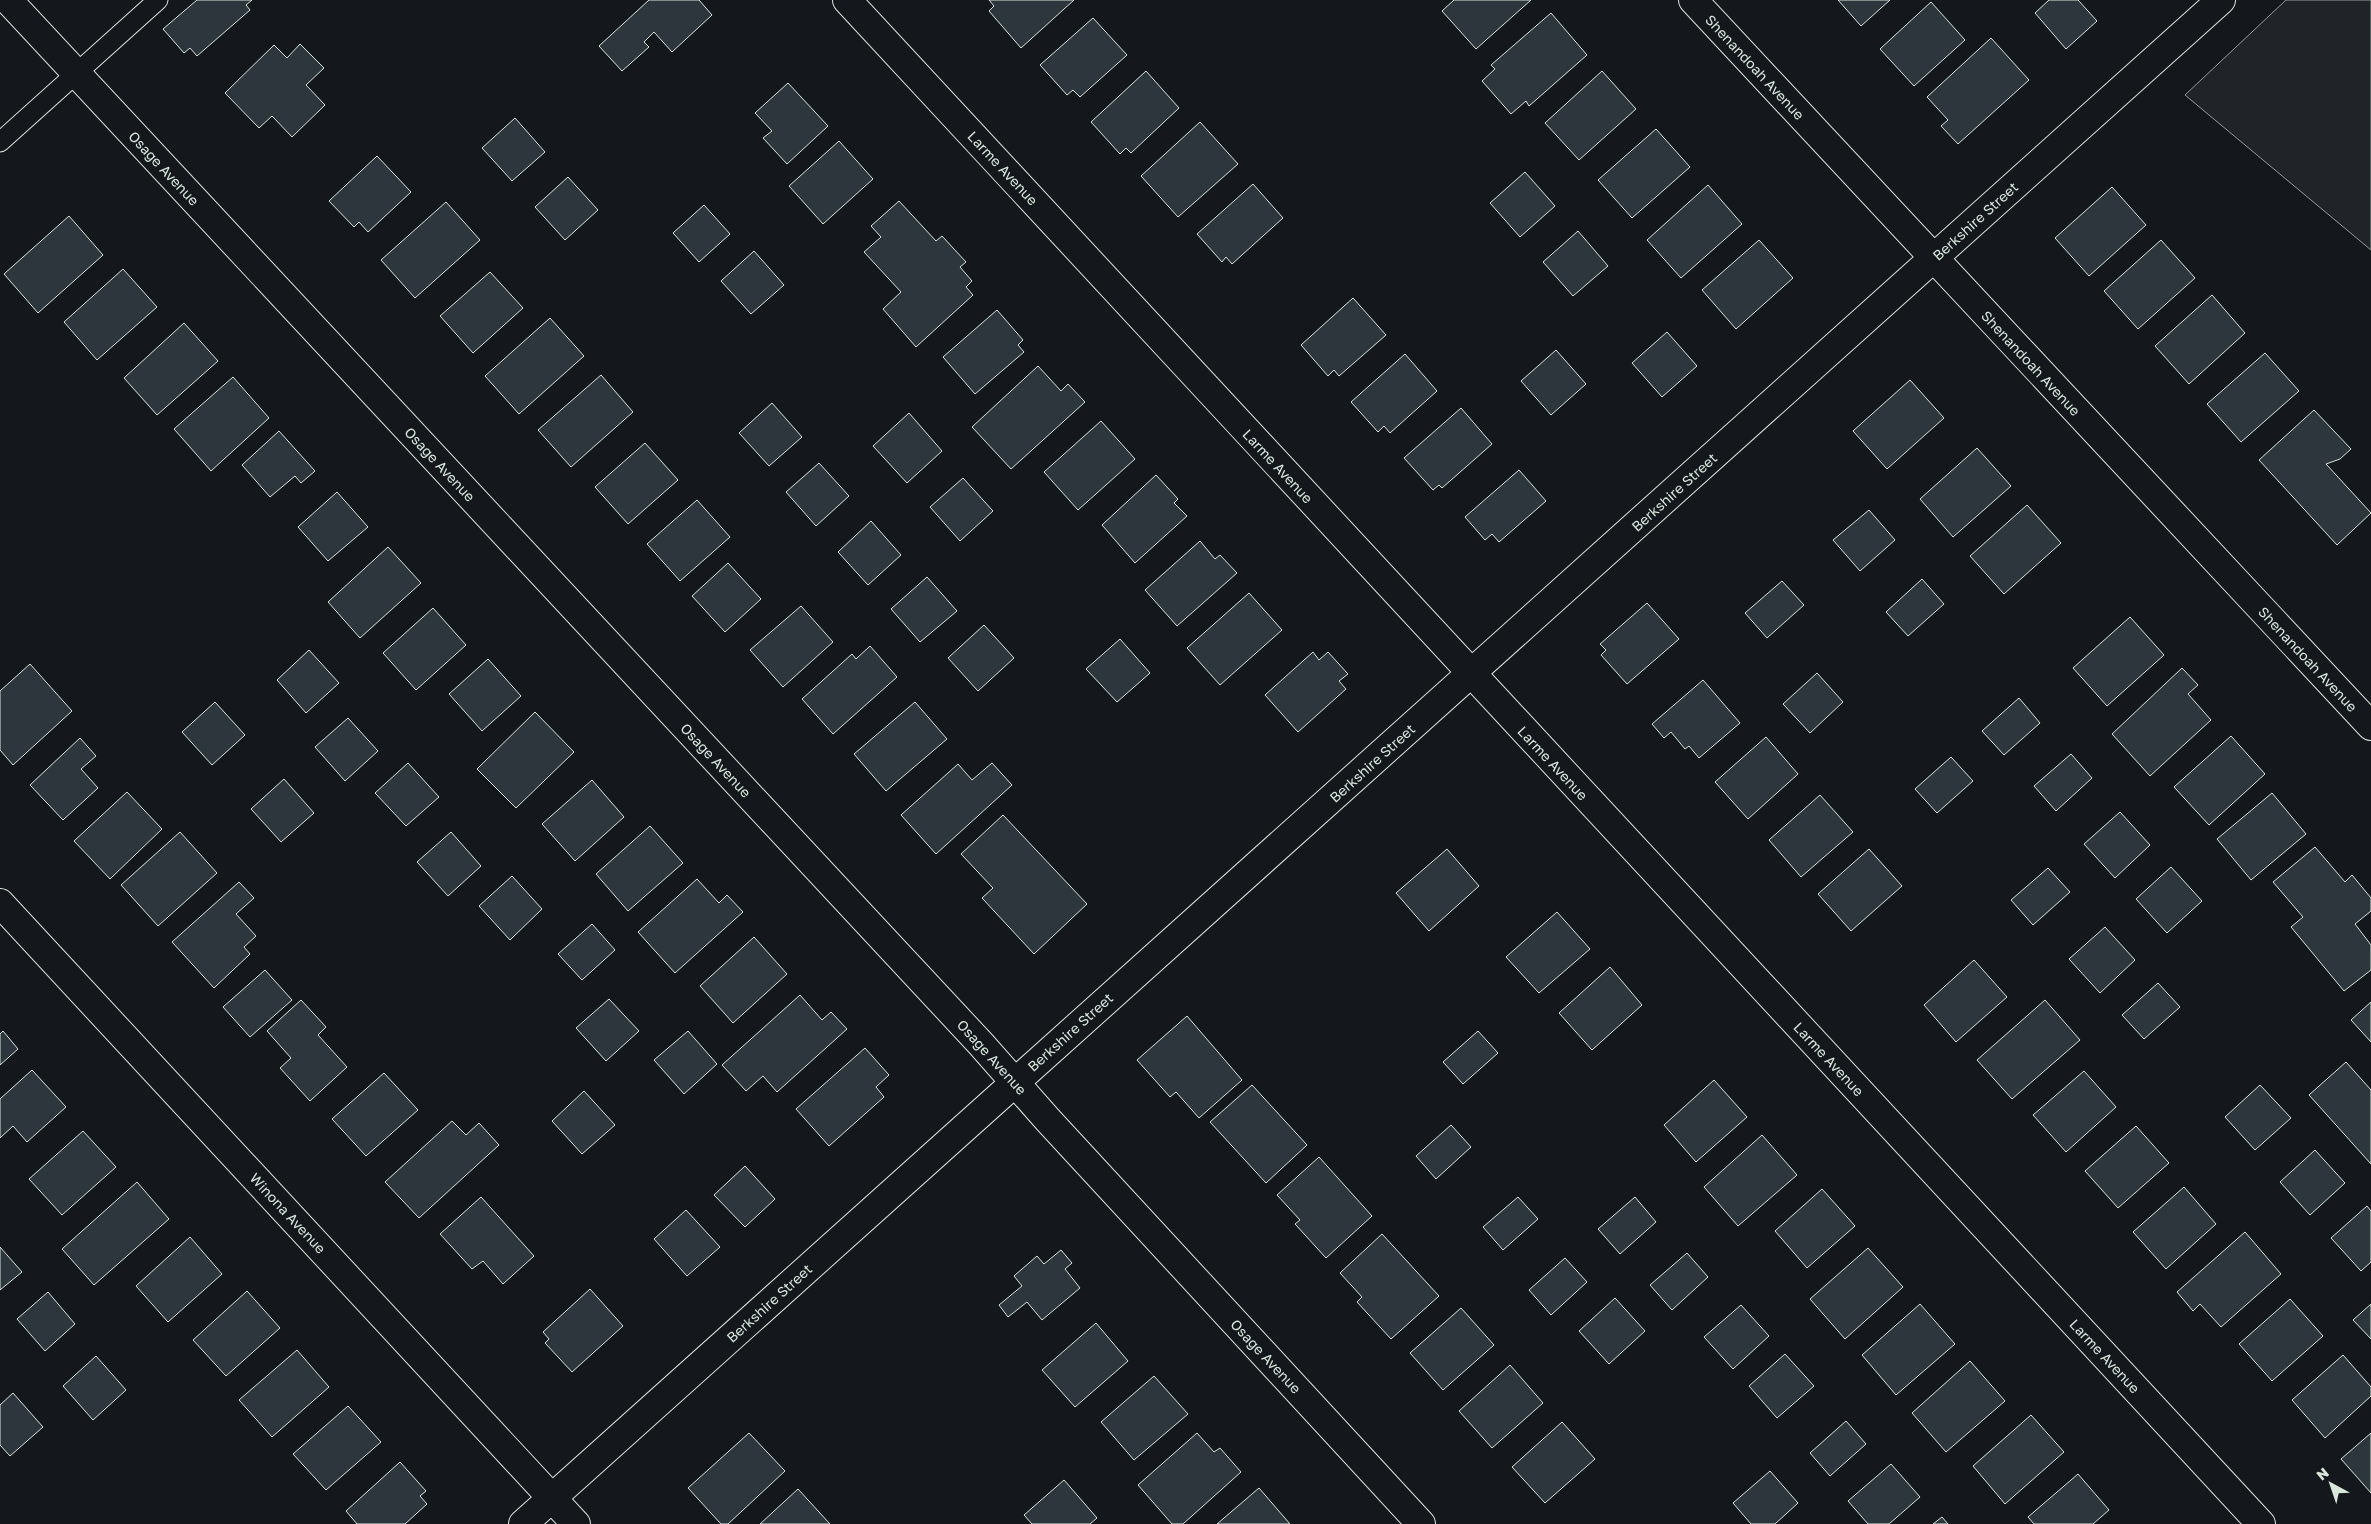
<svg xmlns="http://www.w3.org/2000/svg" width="2371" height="1524" font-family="'Golos Text',sans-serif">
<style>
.green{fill:#202428;stroke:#939e99}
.building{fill:#2c363c;stroke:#d8e6dc}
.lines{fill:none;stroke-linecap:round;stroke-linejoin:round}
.service-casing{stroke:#d8e6dc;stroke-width:21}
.minor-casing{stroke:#d8e6dc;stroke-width:30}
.service{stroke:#14181c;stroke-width:19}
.minor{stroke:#14181c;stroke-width:28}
.labels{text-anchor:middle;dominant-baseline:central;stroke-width:4;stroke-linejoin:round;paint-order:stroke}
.street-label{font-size:14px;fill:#d8e6dc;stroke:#14181c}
</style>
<rect width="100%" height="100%" fill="#14181c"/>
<polygon class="green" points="2286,0 2371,0 2371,250 2185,95"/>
<g class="building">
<polygon points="197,0 252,0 246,5 250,10 197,56 190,48 184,53 163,29"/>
<polygon points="649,0 699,0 712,15 672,52 654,32 644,42 649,47 622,71 599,46"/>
<polygon points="989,0 1074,0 1021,48 989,11 994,6"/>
<polygon points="1454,0 1531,0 1476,49 1442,11"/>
<polygon points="1838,0 1890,0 1861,26"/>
<polygon points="2049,0 2078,0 2097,21 2066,49 2035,13"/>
<polygon points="1931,2 1965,40 1914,86 1880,49"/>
<polygon points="1551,13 1587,55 1529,106 1526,101 1511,114 1482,81 1495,69 1491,65"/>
<polygon points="1093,18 1127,55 1080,97 1073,90 1067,95 1040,65"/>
<polygon points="1991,38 2029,80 1958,144 1941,126 1948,120 1927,97"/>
<polygon points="300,44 324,68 306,85 325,105 292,137 272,116 259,128 225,93 274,45 287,58"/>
<polygon points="1146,71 1179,108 1131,153 1126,148 1120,154 1091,122"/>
<polygon points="1602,71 1636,109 1579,160 1545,123"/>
<polygon points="788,83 828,126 787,164 763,138 772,131 755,113"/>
<polygon points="515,118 545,152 512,181 482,148"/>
<polygon points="1200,122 1238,164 1178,217 1141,176"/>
<polygon points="1656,129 1690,167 1632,218 1598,180"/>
<polygon points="839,141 873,179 823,224 789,186"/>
<polygon points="377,156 411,192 368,232 359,222 354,227 329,201"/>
<polygon points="1525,172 1555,206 1520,237 1490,203"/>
<polygon points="568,177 598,210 565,240 535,207"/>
<polygon points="1253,184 1283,218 1232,264 1226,257 1222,262 1197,234"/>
<polygon points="1708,185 1742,224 1681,278 1647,240"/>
<polygon points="2112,187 2146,225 2089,276 2055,238"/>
<polygon points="899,201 936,241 942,236 966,262 960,267 972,281 966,287 973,295 916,347 883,309 901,292 864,252 881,237 871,226"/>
<polygon points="446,202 480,240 415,298 381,260"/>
<polygon points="704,205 730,234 699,262 673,233"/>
<polygon points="69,216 103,255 38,313 4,274"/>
<polygon points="1578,231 1608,266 1573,296 1543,262"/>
<polygon points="1759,240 1793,278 1736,329 1702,290"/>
<polygon points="2161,240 2195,278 2138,329 2104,291"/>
<polygon points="754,251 784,285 751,314 721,281"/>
<polygon points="123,269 157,307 97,360 64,322"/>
<polygon points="490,272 523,308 473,353 440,316"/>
<polygon points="2212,295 2245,333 2189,384 2155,346"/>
<polygon points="1353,298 1386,335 1339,376 1334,370 1328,376 1301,345"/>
<polygon points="997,310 1023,340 1018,345 1024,352 975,394 943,357"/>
<polygon points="550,318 584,356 519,414 485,376"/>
<polygon points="184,323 218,361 157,415 124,378"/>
<polygon points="1667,332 1697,366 1662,397 1632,363"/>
<polygon points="1556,350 1586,384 1551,415 1521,381"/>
<polygon points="2265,353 2299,391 2241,442 2207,404"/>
<polygon points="1405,354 1437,391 1390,433 1384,426 1378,432 1351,402"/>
<polygon points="1038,366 1061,391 1068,384 1085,402 1011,469 972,427"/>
<polygon points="601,375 633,412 571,467 538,430"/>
<polygon points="233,377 269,418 211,471 174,429"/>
<polygon points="1910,380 1944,418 1887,469 1853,431"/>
<polygon points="772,403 802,437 769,466 739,433"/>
<polygon points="1461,408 1492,444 1442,488 1439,485 1433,490 1404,458"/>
<polygon points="2314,410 2351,449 2340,459 2326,464 2371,513 2337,545 2259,460"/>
<polygon points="909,413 942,451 907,483 873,446"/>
<polygon points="1101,421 1135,459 1078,510 1044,472"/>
<polygon points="279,431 315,471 301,483 295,476 270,497 242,465"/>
<polygon points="645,443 678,480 628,524 595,487"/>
<polygon points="1977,448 2011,486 1953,537 1920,499"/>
<polygon points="819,463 849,496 816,526 786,492"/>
<polygon points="1519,470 1546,501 1499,542 1492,534 1485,540 1465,517"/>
<polygon points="1156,475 1178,499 1174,503 1187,516 1135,563 1102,525"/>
<polygon points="963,478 993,511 960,541 930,507"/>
<polygon points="337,492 368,527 328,561 298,527"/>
<polygon points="697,500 730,537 680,581 647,544"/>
<polygon points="2027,505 2061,543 2004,594 1970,556"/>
<polygon points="1869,510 1895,540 1860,571 1833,540"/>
<polygon points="871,521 901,555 868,585 838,552"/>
<polygon points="1200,541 1215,559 1220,555 1237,573 1177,626 1145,590"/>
<polygon points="388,547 421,583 360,638 328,602"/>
<polygon points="728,563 761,599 725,632 692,596"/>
<polygon points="927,577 957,611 920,642 891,609"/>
<polygon points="1922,579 1944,604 1908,636 1886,612"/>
<polygon points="1782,581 1804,605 1767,638 1745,613"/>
<polygon points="1249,593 1282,630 1220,685 1187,648"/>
<polygon points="1647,603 1679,639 1627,684 1601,655 1606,650 1600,644"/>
<polygon points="801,606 833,642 783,687 750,650"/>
<polygon points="433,608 466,645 416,690 383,653"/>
<polygon points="2130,617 2164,655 2107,706 2073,668"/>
<polygon points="984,625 1014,658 978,691 948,658"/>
<polygon points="1120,639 1150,673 1117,702 1086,669"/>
<polygon points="870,646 897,677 833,734 802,699 852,654 856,659"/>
<polygon points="309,650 339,683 306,713 277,680"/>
<polygon points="1313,652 1319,660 1328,652 1348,674 1339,681 1346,689 1298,732 1265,695"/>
<polygon points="488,659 521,696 482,731 449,694"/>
<polygon points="30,664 72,711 13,765 0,750 0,691"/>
<polygon points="2182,668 2198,685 2188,694 2211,720 2150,776 2112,734"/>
<polygon points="1817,673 1843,702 1810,733 1783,704"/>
<polygon points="1703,680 1740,723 1699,758 1689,746 1685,749 1671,732 1664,738 1652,724"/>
<polygon points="2019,698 2040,723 2004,755 1982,731"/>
<polygon points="215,702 245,735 212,765 182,732"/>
<polygon points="915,702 947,739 886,791 854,754"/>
<polygon points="535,712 574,752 516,808 477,769"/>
<polygon points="348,718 378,751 345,781 315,747"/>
<polygon points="2231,736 2265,774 2209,825 2174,787"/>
<polygon points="1766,737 1798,774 1748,819 1715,782"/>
<polygon points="80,738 96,756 81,769 98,788 63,820 30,785"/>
<polygon points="2071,754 2092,778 2056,811 2034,786"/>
<polygon points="1951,757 1973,781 1937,813 1915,789"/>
<polygon points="408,763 439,797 406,826 375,793"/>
<polygon points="992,763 1012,785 936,854 901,815 958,764 972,780"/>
<polygon points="284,779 314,813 281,842 251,809"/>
<polygon points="592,780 624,817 575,861 542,824"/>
<polygon points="127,792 162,829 110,879 74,841"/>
<polygon points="2272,793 2306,834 2251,880 2217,839"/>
<polygon points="1820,795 1853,832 1801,877 1769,840"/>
<polygon points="2120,812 2150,845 2115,878 2084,844"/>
<polygon points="1003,815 1087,904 1034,954 982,898 993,888 961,854"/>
<polygon points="650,826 683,863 628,911 596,874"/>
<polygon points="180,832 217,873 158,926 121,885"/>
<polygon points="451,832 481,866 448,896 417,862"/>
<polygon points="2315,847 2345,882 2352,875 2371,898 2371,911 2355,924 2371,945 2371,970 2344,991 2291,927 2303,917 2273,882"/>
<polygon points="1447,849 1479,886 1429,931 1396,893"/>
<polygon points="1869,849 1902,886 1851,931 1818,894"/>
<polygon points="2171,867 2202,901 2167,933 2136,899"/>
<polygon points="2048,868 2070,892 2033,925 2011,900"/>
<polygon points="512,876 542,909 510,940 479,906"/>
<polygon points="697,879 719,903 727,895 743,912 675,973 638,932"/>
<polygon points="239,882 254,898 236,914 256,936 244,947 250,954 214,988 172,942"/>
<polygon points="1557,912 1590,949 1539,993 1506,957"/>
<polygon points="592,924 615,950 582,980 558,954"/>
<polygon points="2105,927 2135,960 2100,993 2069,959"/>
<polygon points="754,937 787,974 733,1023 700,986"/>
<polygon points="1974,960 2007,997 1956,1042 1924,1005"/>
<polygon points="1610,967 1642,1005 1592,1050 1559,1013"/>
<polygon points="265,970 292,1000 250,1037 223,1007"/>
<polygon points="2158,983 2180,1007 2144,1039 2122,1015"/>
<polygon points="800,995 822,1020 831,1012 847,1029 777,1092 763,1076 746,1091 722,1065"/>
<polygon points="609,999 639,1031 606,1061 576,1028"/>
<polygon points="301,1000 326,1027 318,1035 347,1067 310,1101 280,1068 291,1058 267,1031"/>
<polygon points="2045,1000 2080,1040 2012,1099 1977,1060"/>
<polygon points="2371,1002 2371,1042 2351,1020"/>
<polygon points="1187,1016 1242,1080 1199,1118 1176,1092 1170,1097 1137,1060"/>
<polygon points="3,1031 18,1049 0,1065 0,1034"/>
<polygon points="688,1031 717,1064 684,1094 654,1060"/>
<polygon points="1478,1031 1498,1053 1463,1084 1443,1062"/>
<polygon points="865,1048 889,1075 876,1087 884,1097 829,1146 796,1109"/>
<polygon points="2346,1062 2371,1090 2371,1164 2309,1095"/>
<polygon points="32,1070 66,1107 27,1142 13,1126 0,1138 0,1099"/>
<polygon points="2084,1071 2116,1107 2066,1152 2033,1115"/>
<polygon points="384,1073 418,1110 366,1156 332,1119"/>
<polygon points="1714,1080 1747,1117 1696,1162 1664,1125"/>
<polygon points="1252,1085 1307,1145 1266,1183 1210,1122"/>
<polygon points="2260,1085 2291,1118 2255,1150 2225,1117"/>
<polygon points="584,1091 615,1125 582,1154 552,1121"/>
<polygon points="452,1121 466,1135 479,1123 499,1145 419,1218 385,1182"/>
<polygon points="1451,1125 1471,1147 1436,1179 1416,1156"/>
<polygon points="2136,1126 2169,1163 2118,1208 2085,1171"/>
<polygon points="83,1131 116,1167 62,1215 29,1179"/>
<polygon points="1762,1135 1797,1175 1738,1226 1704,1187"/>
<polygon points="2315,1150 2345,1183 2310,1215 2280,1182"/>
<polygon points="1319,1157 1372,1216 1326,1258 1295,1224 1300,1220 1277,1195"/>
<polygon points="745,1166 775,1199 745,1227 714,1195"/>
<polygon points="137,1182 169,1219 94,1285 62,1249"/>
<polygon points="2184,1187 2216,1224 2166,1269 2133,1232"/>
<polygon points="1822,1189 1855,1226 1807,1268 1775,1231"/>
<polygon points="481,1197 534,1256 503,1284 483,1261 472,1269 440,1234"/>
<polygon points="1518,1197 1538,1219 1503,1250 1483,1227"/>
<polygon points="1635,1197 1656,1222 1620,1254 1598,1229"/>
<polygon points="2367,1206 2371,1211 2371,1262 2361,1271 2331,1238"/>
<polygon points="686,1210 720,1247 687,1276 654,1239"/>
<polygon points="2245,1232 2281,1274 2221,1327 2200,1304 2193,1311 2177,1292"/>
<polygon points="1382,1234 1439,1296 1391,1339 1357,1302 1362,1297 1340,1273"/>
<polygon points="190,1237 222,1274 168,1322 136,1286"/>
<polygon points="0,1247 22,1272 0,1290"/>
<polygon points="1868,1248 1903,1287 1845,1339 1810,1299"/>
<polygon points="1061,1250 1072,1263 1065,1269 1080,1288 1042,1320 1027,1302 1008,1317 999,1305 1022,1286 1014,1276 1037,1256 1044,1264"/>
<polygon points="1687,1253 1708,1277 1672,1310 1650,1285"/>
<polygon points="1565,1258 1587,1282 1551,1315 1529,1290"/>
<polygon points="590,1289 623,1326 572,1372 545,1343 549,1339 543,1332"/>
<polygon points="247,1291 280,1328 226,1376 193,1340"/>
<polygon points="48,1292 75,1324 45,1351 17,1319"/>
<polygon points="1615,1298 1645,1331 1609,1364 1579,1331"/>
<polygon points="2290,1299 2323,1336 2272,1381 2239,1344"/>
<polygon points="1920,1304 1955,1344 1896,1395 1862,1355"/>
<polygon points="2371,1304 2371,1339 2353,1320"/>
<polygon points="1741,1305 1769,1336 1733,1369 1704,1337"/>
<polygon points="1461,1308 1494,1345 1443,1390 1410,1353"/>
<polygon points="1096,1323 1128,1361 1075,1407 1042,1370"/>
<polygon points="297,1350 329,1387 272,1437 239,1400"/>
<polygon points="1785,1354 1814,1386 1777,1418 1749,1386"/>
<polygon points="2343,1355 2371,1387 2371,1396 2325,1438 2292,1400"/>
<polygon points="96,1356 126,1390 93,1420 63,1386"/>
<polygon points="1970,1361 2005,1401 1946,1452 1912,1413"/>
<polygon points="1510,1365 1543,1403 1492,1448 1459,1411"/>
<polygon points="1154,1376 1188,1414 1134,1460 1101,1422"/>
<polygon points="13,1393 43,1427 10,1456 0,1445 0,1405"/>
<polygon points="348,1406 381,1442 326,1490 293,1454"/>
<polygon points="2031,1415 2064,1452 2005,1504 1973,1466"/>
<polygon points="1846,1421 1866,1444 1830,1476 1810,1453"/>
<polygon points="1562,1422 1595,1459 1545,1503 1512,1467"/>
<polygon points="749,1433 785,1471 728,1524 721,1524 688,1488"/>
<polygon points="1197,1433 1214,1452 1220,1448 1241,1472 1183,1524 1172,1524 1138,1485"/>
<polygon points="2371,1433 2371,1493 2341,1459"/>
<polygon points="400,1462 426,1491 420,1496 427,1504 405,1524 357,1524 346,1511"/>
<polygon points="1891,1464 1920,1497 1889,1524 1868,1524 1848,1501"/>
<polygon points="1770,1471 1798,1503 1775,1524 1751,1524 1733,1503"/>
<polygon points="2078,1474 2109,1510 2093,1524 2034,1524 2028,1517"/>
<polygon points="1064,1480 1097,1518 1090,1524 1032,1524 1024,1515"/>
<polygon points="1259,1488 1290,1524 1217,1524"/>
<polygon points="798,1489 830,1524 760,1524"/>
<polygon points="1942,1517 1948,1524 1933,1524"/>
</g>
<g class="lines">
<defs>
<polyline id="service" points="0,142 158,0"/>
<g id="minor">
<polyline points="8,0 981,1044 1048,1120 1421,1524"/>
<polyline points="847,0 2261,1524"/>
<polyline points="1693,0 2371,726"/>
<polyline points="0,903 576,1524"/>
<polyline points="523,1524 2221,0"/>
</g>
</defs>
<use href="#service" class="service-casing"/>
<use href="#minor" class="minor-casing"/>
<use href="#service" class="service"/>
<use href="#minor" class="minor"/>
</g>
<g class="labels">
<g class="street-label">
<text transform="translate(1755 67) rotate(47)">Shenandoah Avenue</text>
<text transform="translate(164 168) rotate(47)">Osage Avenue</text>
<text transform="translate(1003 168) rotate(47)">Larme Avenue</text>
<text transform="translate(1975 221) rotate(-42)">Berkshire Street</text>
<text transform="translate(2031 363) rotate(47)">Shenandoah Avenue</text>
<text transform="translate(440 464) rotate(47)">Osage Avenue</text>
<text transform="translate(1278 466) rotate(47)">Larme Avenue</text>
<text transform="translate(1674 492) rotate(-42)">Berkshire Street</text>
<text transform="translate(2308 659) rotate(47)">Shenandoah Avenue</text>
<text transform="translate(716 760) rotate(47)">Osage Avenue</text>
<text transform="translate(1372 763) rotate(-42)">Berkshire Street</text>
<text transform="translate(1553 763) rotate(47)">Larme Avenue</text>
<text transform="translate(1070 1032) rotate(-42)">Berkshire Street</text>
<text transform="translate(992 1057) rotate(48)">Osage Avenue</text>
<text transform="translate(1829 1059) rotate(47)">Larme Avenue</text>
<text transform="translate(288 1213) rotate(47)">Winona Avenue</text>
<text transform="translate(769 1303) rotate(-42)">Berkshire Street</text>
<text transform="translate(1266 1356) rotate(47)">Osage Avenue</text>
<text transform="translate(2105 1356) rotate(47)">Larme Avenue</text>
</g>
</g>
<g transform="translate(2331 1484) rotate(320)" stroke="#14181c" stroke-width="4" paint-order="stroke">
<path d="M0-4L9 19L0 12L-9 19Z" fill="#d8e6dc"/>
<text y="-8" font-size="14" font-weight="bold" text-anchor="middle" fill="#d8e6dc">N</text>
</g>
</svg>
